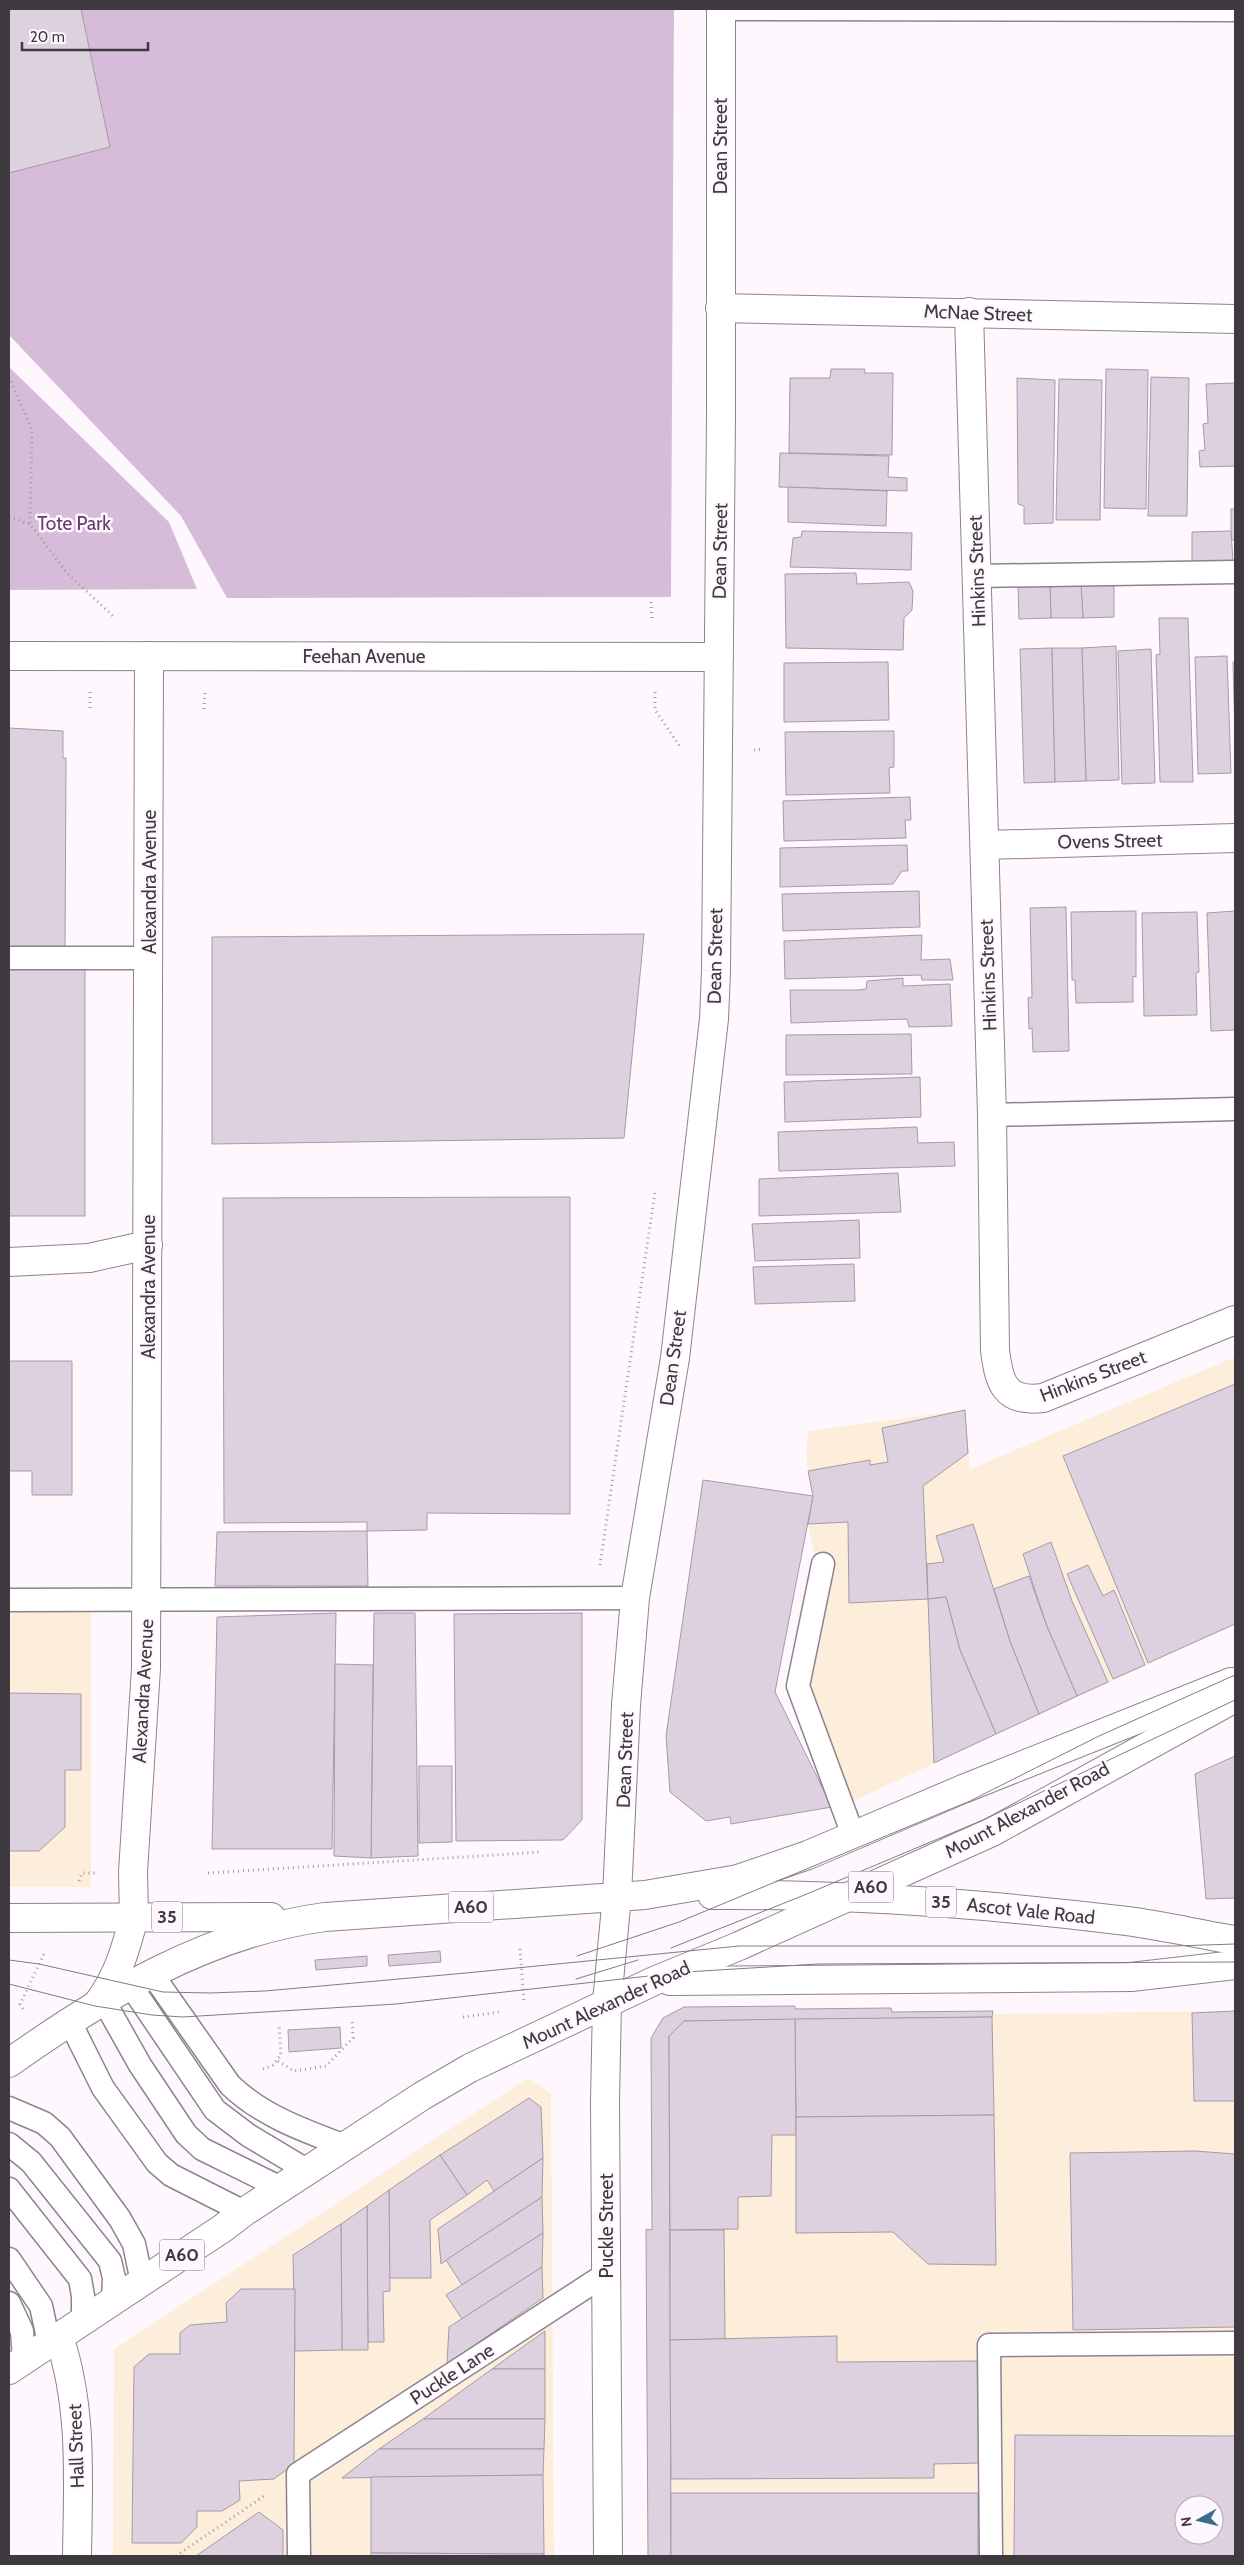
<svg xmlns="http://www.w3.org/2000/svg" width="1244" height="2565" font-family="Cabin,sans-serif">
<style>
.commercial{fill:#fceeda;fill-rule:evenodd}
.green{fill:#d7bcda}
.building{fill:#ddd1e0;stroke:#a59aa8;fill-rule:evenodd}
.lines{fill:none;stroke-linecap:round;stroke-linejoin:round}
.lane-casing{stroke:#8e8290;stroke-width:25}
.street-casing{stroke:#8e8290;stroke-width:30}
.secondary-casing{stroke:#8e8290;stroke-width:30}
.primary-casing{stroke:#8e8290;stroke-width:30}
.path{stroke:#a09ba0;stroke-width:3;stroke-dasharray:1 4;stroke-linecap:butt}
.lane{stroke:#fff;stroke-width:22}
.street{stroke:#fff;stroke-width:28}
.secondary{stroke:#fff;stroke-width:28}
.primary{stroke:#fff;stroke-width:28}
.tram{stroke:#817c81;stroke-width:1}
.labels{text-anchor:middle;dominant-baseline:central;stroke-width:5;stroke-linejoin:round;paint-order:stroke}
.shield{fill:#fef8fe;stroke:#787378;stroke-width:1}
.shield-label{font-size:18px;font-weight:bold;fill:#3f3a3f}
.street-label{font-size:19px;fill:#3f3a3f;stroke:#fef8fe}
.park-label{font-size:19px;fill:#643a69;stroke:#fef8fe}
</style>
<rect width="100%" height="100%" fill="#fef8fe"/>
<g class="commercial">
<polygon points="1235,1357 1235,1624 851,1802 807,1692 824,1603 808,1524 813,1496 806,1457 808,1431 965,1410 970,1469"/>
<rect x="9" y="1609" width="82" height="278"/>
<path d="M 1235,2011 L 1235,2556 L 664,2556 L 663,2037 L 677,2018 ZM 1184,2505 L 1214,2505 L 1214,2535 L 1184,2535 Z"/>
<polygon points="528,2078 551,2093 554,2556 113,2556 114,2349"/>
</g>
<g class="green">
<polygon points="9,9 674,9 671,597 227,598 181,516 9,335"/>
<polygon points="9,367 169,522 197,589 9,590"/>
</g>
<g class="building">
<polygon points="9,9 81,9 110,147 9,173"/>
<polygon points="831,369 865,369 864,373 893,373 892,455 789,453 790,378 830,378"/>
<polygon points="1106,369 1148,370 1146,509 1104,508"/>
<polygon points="1151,377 1189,378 1187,516 1148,516"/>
<polygon points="1017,378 1055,380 1053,523 1024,524 1024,506 1018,504"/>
<polygon points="1059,379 1102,380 1100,520 1056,520"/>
<polygon points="1235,383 1235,466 1200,467 1199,451 1205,450 1203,424 1208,423 1206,384"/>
<polygon points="780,453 889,456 888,477 907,478 907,491 779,487"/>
<polygon points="788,487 887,491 886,526 788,522"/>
<rect x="1231" y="509" width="4" height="31"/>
<polygon points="802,531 912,533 911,570 790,567 793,538 801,537"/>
<polygon points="1231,531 1233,562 1192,562 1192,532"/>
<polygon points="856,573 857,584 909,582 913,591 912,610 904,618 903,650 786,648 785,574"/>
<polygon points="1114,583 1114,617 1083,618 1081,584"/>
<polygon points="1081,584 1083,618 1051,618 1050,585"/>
<polygon points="1050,585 1051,618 1019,619 1018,586"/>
<polygon points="1159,618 1188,618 1193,782 1160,782 1156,655 1160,654"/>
<polygon points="1116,646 1119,780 1086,781 1082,648"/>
<polygon points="1052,648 1055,782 1024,783 1020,649"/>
<polygon points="1052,648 1082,648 1086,781 1055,782"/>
<polygon points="1151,649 1155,783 1122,784 1118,651"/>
<polygon points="1227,656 1231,773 1198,774 1195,657"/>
<polygon points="888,662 889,720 784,722 784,663"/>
<polygon points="1233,662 1235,662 1235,737"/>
<polygon points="9,728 63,731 63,758 66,758 65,950 9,949"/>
<polygon points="894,731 894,767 889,768 890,793 786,795 785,732"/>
<polygon points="910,797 911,820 905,820 906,838 784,841 783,801"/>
<polygon points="907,845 908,871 902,871 893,884 780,887 780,848"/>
<polygon points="919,891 920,927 783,931 782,894"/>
<polygon points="1066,907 1069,1051 1033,1052 1032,1028 1029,1029 1028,998 1032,997 1030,908"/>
<polygon points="1136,911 1136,977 1133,976 1133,1002 1076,1003 1075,980 1072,980 1071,912"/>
<polygon points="1235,911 1235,1030 1211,1031 1207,913"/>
<polygon points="1197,912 1199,972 1196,973 1197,1015 1144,1016 1142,913"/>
<polygon points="644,934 624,1138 212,1144 212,937"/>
<polygon points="922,935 921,960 950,959 953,980 922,980 921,975 785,979 784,941"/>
<rect x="9" y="969" width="76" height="247"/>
<polygon points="903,978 903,986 950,984 952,1026 909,1027 907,1019 791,1023 790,990 859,990 866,989 867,981"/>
<polygon points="911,1034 912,1074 786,1075 786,1035"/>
<polygon points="920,1077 921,1117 785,1122 784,1082"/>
<polygon points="917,1127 918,1143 954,1142 955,1166 779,1171 778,1132"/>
<polygon points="898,1173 901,1212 759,1216 759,1179"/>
<polygon points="570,1197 570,1514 427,1513 427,1530 367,1531 367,1522 224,1523 223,1198"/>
<polygon points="859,1220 860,1258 755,1261 752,1224"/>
<polygon points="854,1264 855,1301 755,1304 753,1267"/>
<polygon points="9,1361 72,1361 72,1495 32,1495 32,1471 9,1471"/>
<polygon points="1235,1384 1235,1624 1148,1663 1063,1456"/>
<polygon points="965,1410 968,1453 923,1486 928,1599 849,1603 848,1522 808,1524 813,1496 808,1471 870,1460 870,1465 888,1462 882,1428"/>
<polygon points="703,1480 813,1496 775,1692 832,1807 731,1824 730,1817 706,1821 670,1792 666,1736"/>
<polygon points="973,1524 1010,1641 1039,1714 996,1734 960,1650 946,1597 928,1599 927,1564 944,1562 936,1536"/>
<polygon points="367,1531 368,1586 215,1586 217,1532"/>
<polygon points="1051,1542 1072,1601 1108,1682 1077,1696 1046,1624 1023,1554"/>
<polygon points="1088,1565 1103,1596 1114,1590 1145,1665 1113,1679 1067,1574"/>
<polygon points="1029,1576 1046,1624 1077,1696 1039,1714 1010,1641 994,1589"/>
<polygon points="946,1597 960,1650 996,1734 934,1763 928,1599"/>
<polygon points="336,1613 332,1849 212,1849 217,1617"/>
<polygon points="374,1613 415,1613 418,1856 371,1858"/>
<polygon points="582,1613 582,1820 563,1840 456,1841 454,1614"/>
<polygon points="335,1664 373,1665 371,1858 334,1856"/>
<polygon points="9,1693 81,1694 81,1770 65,1770 65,1827 39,1851 9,1851"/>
<polygon points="1235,1756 1235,1898 1206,1899 1195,1774"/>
<polygon points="419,1766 452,1766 452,1842 419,1843"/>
<polygon points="440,1951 441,1962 389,1966 388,1955"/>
<polygon points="367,1956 367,1966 316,1970 315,1960"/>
<polygon points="795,2006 795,2009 891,2008 892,2012 993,2011 992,2017 684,2021 669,2036 671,2556 648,2556 646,2229 652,2230 651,2038 663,2018 684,2007"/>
<polygon points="1235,2011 1235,2101 1194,2101 1192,2013"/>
<polygon points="992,2017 994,2115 796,2117 795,2019"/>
<polygon points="795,2019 796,2135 772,2135 771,2196 738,2197 738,2229 670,2230 669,2036 684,2021"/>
<polygon points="340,2027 341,2048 289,2052 288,2030"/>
<polygon points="529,2098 541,2107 543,2158 494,2191 487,2180 467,2195 440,2155"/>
<polygon points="994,2115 996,2265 928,2264 893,2232 796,2233 796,2117"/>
<polygon points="1195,2151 1235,2154 1235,2327 1073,2330 1070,2153"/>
<polygon points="440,2155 467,2195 430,2220 431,2278 389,2278 389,2190"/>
<polygon points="543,2158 542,2197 441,2264 438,2229"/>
<polygon points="389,2190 390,2291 383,2292 384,2342 368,2342 367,2206"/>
<polygon points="542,2197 543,2233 462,2285 446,2260"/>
<polygon points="367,2206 368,2350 342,2350 341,2224"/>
<polygon points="341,2224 342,2350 295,2351 293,2255"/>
<polygon points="670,2230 724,2230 725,2339 670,2340"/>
<polygon points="543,2233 542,2267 462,2319 446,2295"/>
<polygon points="542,2267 543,2298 447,2364 449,2327"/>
<polygon points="241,2289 295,2289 294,2464 274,2479 239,2481 240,2500 222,2511 197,2511 197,2527 181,2543 132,2543 134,2367 149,2354 180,2354 180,2333 190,2325 227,2322 226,2303"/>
<polygon points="545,2331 545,2369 492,2369"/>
<polygon points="837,2336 837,2362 978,2361 979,2463 934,2464 934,2478 671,2479 670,2340"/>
<polygon points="492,2369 545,2369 545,2419 423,2419"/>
<polygon points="423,2419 545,2419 544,2449 379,2449"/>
<path d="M 1015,2435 L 1235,2436 L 1235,2556 L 1014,2556 ZM 1184,2505 L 1214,2505 L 1214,2535 L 1184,2535 Z"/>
<polygon points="379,2449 544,2449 543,2475 342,2478"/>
<polygon points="543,2475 544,2554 371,2553 371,2477"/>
<rect x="671" y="2493" width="307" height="63"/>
<polygon points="259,2512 283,2530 283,2556 196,2556"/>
<polygon points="371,2553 544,2554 544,2556 371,2556"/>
</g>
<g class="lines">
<defs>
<g id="lane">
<polyline points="721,9 1235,10"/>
<polyline points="977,576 1235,572"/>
<polyline points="9,958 149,958"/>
<polyline points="992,1115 1235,1109"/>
<polyline points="823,1564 798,1686 853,1835"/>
<polyline points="9,1600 635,1598"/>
<path d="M 152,1974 L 230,2085 C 262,2116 305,2131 345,2146"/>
<polyline points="131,1986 215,2110 248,2135 308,2171"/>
<polyline points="104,2001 140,2065 186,2134 202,2149 281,2188"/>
<polyline points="70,2022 103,2088 157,2163 171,2175 244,2212"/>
<polyline points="9,2108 44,2123 60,2137 120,2219 134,2244 142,2282"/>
<polyline points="9,2144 31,2162 110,2261 114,2278 113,2301"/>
<polyline points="9,2189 80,2279 83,2296 83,2322"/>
<polyline points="9,2259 41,2306 49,2343"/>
<polyline points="9,2303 22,2331 24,2360"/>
<polyline points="299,2556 298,2474 606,2274"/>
<polyline points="991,2556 989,2345 1235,2343"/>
</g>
<g id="street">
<polyline points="720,308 1235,319"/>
<path d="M 969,312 L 992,1115 L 995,1350 C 999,1382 1004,1403 1043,1398 L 1235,1320"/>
<polyline points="985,845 1235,838"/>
<polyline points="9,1262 89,1258 148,1245"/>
<polyline points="134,1917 133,1872 146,1668 149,656"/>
<path d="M 59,2337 C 83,2407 78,2483 77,2556"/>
</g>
<g id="secondary">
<polyline points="9,656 719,657"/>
<polyline points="617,1896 626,1705 635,1598 675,1358 714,1019 716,971 721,414 721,9"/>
<polyline points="607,2002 605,2101 608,2556"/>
</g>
<g id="primary">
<path d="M 712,1895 C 851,1894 989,1904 1127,1921 C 1163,1926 1199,1934 1235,1940"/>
<polyline points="9,1918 271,1917"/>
<polyline points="670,1981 1131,1977 1235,1965"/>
<polyline points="607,2002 617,1896"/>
<path d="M 98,2003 C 118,1977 126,1948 134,1917"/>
<path d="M 9,2063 C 105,1995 206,1933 325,1917 L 645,1895 L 738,1879 L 808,1855 L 963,1789 L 1231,1682"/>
<polyline points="9,2370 223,2228 244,2212 422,2096 470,2068 654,1981 739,1946 992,1832 1235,1698"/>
</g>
</defs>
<use href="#lane" class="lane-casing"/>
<use href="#street" class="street-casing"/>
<use href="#secondary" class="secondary-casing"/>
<use href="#primary" class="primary-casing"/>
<g class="path">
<polyline points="9,377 32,430 30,524"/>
<polyline points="9,517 30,524 67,573 114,617"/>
<polyline points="651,602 652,621"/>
<polyline points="655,692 655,710 681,748"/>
<polyline points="90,708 90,691"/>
<polyline points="204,709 205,692"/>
<polyline points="754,750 763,749"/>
<polyline points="600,1565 655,1192"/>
<polyline points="208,1873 542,1852"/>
<polyline points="79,1881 82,1873 98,1873"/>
<polyline points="520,1949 524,2001"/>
<polyline points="23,2009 20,2004 44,1954"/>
<polyline points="463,2017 500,2012"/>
<polyline points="278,2061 294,2071 326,2066 353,2038 352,2019"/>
<polyline points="263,2069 273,2065 281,2055 279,2025"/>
<polyline points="176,2556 264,2496"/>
</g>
<use href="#lane" class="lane"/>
<use href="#street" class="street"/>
<use href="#secondary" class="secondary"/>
<use href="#primary" class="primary"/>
<g class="tram">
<polyline points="671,1948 802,1896 983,1820 1235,1700"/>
<polyline points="577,1956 679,1922 970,1801 1099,1736 1235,1675"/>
<polyline points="9,1960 39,1964 163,1992 210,1993 265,1991 466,1973 739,1946 1174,1946 1235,1944"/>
<polyline points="576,1979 638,1960"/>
<polyline points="9,1984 95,2006 152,2015 183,2017 396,2004 685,1972 818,1964 1235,1962"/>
</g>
</g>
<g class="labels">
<g class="shield">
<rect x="848.5" y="1871.5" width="45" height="31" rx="4"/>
<rect x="926" y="1886.5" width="30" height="31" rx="4"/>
<rect x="448.5" y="1891.5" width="45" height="31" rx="4"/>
<rect x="152" y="1901.5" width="30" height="31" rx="4"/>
<rect x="159.5" y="2239.5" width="45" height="31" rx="4"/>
</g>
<g class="shield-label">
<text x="871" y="1887">A60</text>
<text x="941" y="1902">35</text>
<text x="471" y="1907">A60</text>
<text x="167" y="1917">35</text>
<text x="182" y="2255">A60</text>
</g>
<g class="street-label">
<text transform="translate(720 146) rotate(-90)">Dean Street</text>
<text transform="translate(978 313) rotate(2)">McNae Street</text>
<text transform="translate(720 551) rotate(-89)">Dean Street</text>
<text transform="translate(977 571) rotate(-92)">Hinkins Street</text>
<text x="364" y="656">Feehan Avenue</text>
<text transform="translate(1110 841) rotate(-1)">Ovens Street</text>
<text transform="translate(149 882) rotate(-90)">Alexandra Avenue</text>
<text transform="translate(715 956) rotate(-89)">Dean Street</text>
<text transform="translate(988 975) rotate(-92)">Hinkins Street</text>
<text transform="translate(148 1287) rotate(-90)">Alexandra Avenue</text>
<text transform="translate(673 1358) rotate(-82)">Dean Street</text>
<text transform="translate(1093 1376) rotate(-21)">Hinkins Street</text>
<text transform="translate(143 1691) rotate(-87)">Alexandra Avenue</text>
<text transform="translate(625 1760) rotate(-88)">Dean Street</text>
<text transform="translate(1027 1810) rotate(-28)">Mount Alexander Road</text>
<text transform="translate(1031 1911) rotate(6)">Ascot Vale Road</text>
<text transform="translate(606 2005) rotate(-25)">Mount Alexander Road</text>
<text transform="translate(606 2226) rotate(-90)">Puckle Street</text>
<text transform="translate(452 2374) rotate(-33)">Puckle Lane</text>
<text transform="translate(76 2446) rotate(-92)">Hall Street</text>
</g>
<g class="park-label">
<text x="74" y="523">Tote Park</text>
</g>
</g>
<rect width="1244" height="2565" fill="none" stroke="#3f3a3f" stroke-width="20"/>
<g transform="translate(1199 2520) rotate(262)"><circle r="24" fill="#fef8fe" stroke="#b2acb2"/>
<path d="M0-4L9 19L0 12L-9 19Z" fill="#376e88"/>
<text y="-8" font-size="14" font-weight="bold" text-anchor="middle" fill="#3f3a3f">N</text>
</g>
<path d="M22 42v8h126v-8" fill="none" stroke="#3f3a3f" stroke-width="2.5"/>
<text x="30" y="42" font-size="15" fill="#3f3a3f" stroke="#fef8fe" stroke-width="4" paint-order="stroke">20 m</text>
</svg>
